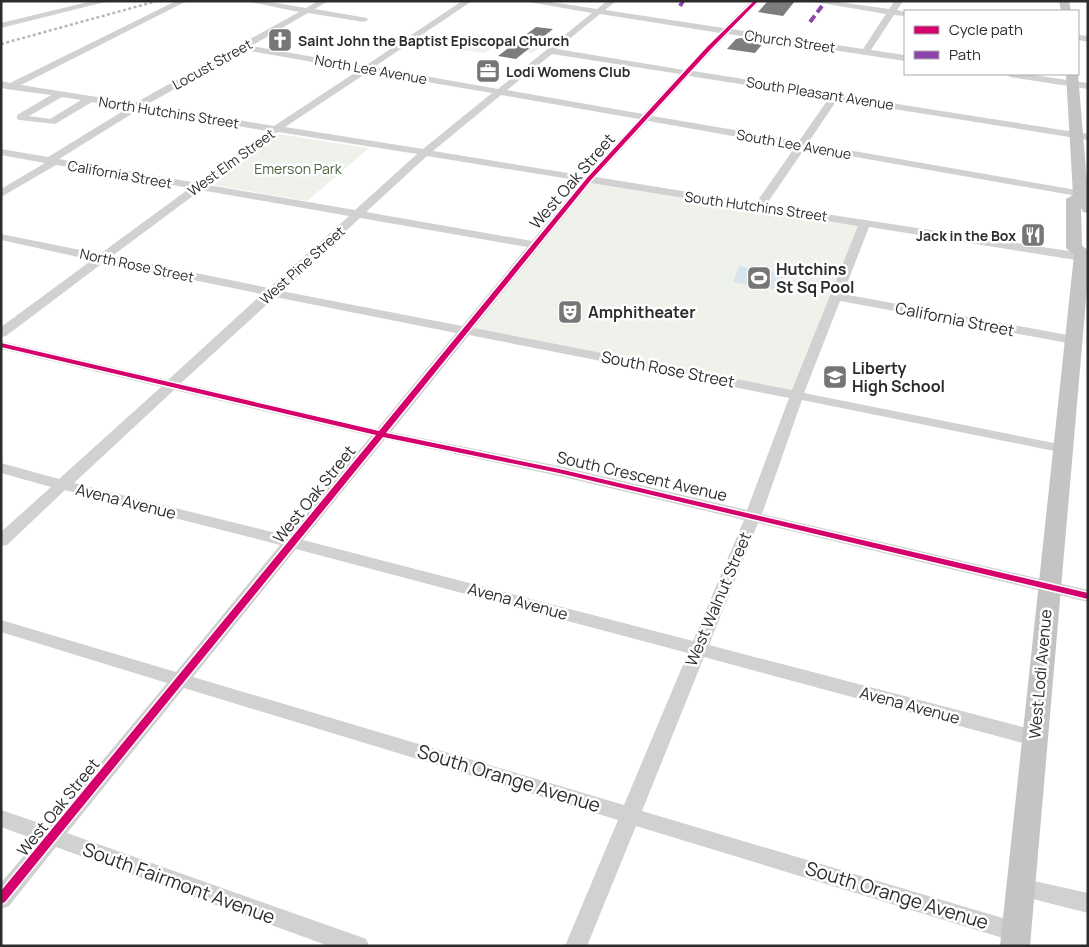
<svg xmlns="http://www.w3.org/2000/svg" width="1089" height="947" font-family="Manrope,sans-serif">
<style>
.green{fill:#eef2eb}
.water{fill:#d8e4ee}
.building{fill:#7d7d7d}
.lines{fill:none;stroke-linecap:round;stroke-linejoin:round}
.minor{fill:#d1d1d1;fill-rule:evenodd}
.major{fill:#c4c4c4;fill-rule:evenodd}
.rail{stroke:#b8b8b8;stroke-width:2.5;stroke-dasharray:3 2.5;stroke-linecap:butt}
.quiet{stroke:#8e44ad;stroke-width:4;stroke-dasharray:8 4;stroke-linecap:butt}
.cycleway-casing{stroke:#fff;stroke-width:3}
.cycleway{fill:#d6006c;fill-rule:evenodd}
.labels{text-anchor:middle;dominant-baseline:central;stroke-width:5;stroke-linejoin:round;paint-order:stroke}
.far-poi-label{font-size:14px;font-weight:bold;fill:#2c2c2c;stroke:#fff;text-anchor:start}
.far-street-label{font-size:14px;fill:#2c2c2c;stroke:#fff}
.far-park-label{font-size:14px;fill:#4d623e;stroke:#fff}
.street-label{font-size:16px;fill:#2c2c2c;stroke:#fff}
.poi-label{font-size:16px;font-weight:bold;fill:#2c2c2c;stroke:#fff;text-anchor:start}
.near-street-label{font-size:19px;fill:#2c2c2c;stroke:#fff}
</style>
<rect width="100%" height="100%" fill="#fff"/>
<g class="green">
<polygon points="473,34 543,45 532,53 495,46 485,53 450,48 463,38"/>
<polygon points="278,134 369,148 307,201 213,185"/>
<polygon points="589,179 865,222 797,394 467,330"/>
</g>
<polygon class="water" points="739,266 784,274 778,290 733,282"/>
<g class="building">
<polygon points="768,1 795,1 783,16 758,12"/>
<polygon points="536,27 553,29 516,59 498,56"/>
<polygon points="741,38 764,42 755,53 727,49 736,39"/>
</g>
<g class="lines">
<g class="minor">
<polygon points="92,1 109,1 1,28 1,23"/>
<path d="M 176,1 L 187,1 L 21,85 L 135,103 L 299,12 L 245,1 L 265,1 L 306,8 L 318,1 L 328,1 L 315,9 L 367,18 L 368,20 L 364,22 L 308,13 L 251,46 L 365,66 L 462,1 L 472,1 L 374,67 L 498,89 L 592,13 L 523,1 L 544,1 L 597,9 L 607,1 L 616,1 L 605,10 L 724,28 L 751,1 L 760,1 L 732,29 L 863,49 L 886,14 L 809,1 L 832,1 L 889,9 L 895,1 L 903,1 L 897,10 L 905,12 L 905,16 L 894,15 L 871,50 L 905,55 L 905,61 L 728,34 L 693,71 L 833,93 L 836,92 L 840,95 L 1088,134 L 1088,140 L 837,100 L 808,143 L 1088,192 L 1088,198 L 805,148 L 766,205 L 1082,253 L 1088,257 L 1082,261 L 869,227 L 843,294 L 1073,336 L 1079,340 L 1073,344 L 840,301 L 804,393 L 1069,446 L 1071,449 L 1069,452 L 1064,453 L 802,400 L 762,514 L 1088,590 L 1088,602 L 758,523 L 709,645 L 1034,730 L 1041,733 L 1043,738 L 1041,743 L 1034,746 L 704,657 L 642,811 L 1016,922 L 1024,925 L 1027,932 L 1024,939 L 1016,942 L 636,826 L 587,946 L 565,946 L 618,820 L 184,688 L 67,833 L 358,936 L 366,939 L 369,946 L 329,946 L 56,847 L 9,906 L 1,909 L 1,883 L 37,840 L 1,827 L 1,810 L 48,826 L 167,683 L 1,632 L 1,620 L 176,672 L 280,545 L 65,490 L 7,545 L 1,546 L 1,532 L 51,487 L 1,473 L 1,463 L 59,479 L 161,387 L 1,349 L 1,341 L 168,380 L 262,294 L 104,262 L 6,336 L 1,337 L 1,327 L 92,260 L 1,240 L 1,234 L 100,254 L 190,188 L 56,165 L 1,197 L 1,189 L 45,163 L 1,155 L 1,149 L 48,157 L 128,108 L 92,102 L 55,124 L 20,120 L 17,119 L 17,115 L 51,95 L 6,89 L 1,87 L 1,81 L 10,83 ZM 600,14 L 720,33 L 684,70 L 557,49 ZM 244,50 L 359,70 L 274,126 L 146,105 ZM 552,54 L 680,74 L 643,114 L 507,90 ZM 368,72 L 492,93 L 423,149 L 285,127 ZM 689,76 L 829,98 L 799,141 L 652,116 ZM 501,95 L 639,119 L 586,176 L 433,151 ZM 62,97 L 81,100 L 50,119 L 29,116 ZM 138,110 L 268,131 L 197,183 L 59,159 ZM 648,121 L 795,147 L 756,203 L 596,177 ZM 278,132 L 417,154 L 355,210 L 208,185 ZM 427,156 L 582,181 L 532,241 L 366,212 ZM 591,183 L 858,226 L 792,390 L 474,328 ZM 201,190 L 349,216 L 269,288 L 112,256 ZM 360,218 L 527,247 L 462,326 L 281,291 ZM 275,297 L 456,333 L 377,429 L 181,383 ZM 469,335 L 789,398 L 747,510 L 559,466 L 391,432 ZM 174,390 L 371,436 L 288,536 L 74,483 ZM 385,439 L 559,476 L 744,520 L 693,641 L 303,540 ZM 296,549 L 688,653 L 624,805 L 193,677 Z"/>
<polygon points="1078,35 1088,36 1088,42 1078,40"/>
<polygon points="1006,74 1026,74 1088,83 1088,89 1010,77"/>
<polygon points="1021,878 1088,893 1088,913 1013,894 1010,887 1013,880"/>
</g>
<g class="major">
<polygon points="1059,1 1069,1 1071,11 1061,11"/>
<polygon points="1066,74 1078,74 1088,195 1088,213 1083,212 1081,208 1082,246 1088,250 1088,277 1030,946 1000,946 1074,255 1066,248 1066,199 1073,195"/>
</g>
<polyline class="rail" points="1,44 157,1"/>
<g class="quiet">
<polyline points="680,6 683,1"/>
<polyline points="810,22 822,6"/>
</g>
<defs>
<polygon id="cycleway" points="754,1 758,1 711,49 591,180 386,433 559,469 1088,593 1088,599 559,473 383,437 5,902 1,904 1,891 376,435 1,347 1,343 379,431 587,178 707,47"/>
</defs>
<use href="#cycleway" class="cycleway-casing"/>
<use href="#cycleway" class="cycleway"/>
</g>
<defs>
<symbol id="church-square" viewBox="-11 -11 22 22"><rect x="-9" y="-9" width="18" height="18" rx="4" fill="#767676" stroke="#fff"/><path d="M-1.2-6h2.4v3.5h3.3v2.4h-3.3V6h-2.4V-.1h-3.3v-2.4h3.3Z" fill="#fff"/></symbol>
<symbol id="office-square" viewBox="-11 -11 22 22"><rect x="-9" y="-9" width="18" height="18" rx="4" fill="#767676" stroke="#fff"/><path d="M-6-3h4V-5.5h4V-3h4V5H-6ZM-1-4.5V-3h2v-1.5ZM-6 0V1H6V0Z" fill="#fff"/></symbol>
<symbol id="restaurant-square" viewBox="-11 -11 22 22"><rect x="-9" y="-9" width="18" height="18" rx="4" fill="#767676" stroke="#fff"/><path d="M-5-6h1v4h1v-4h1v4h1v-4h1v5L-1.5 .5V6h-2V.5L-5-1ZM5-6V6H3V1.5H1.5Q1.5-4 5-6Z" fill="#fff"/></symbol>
<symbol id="stadium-square" viewBox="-11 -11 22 22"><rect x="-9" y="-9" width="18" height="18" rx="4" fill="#767676" stroke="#fff"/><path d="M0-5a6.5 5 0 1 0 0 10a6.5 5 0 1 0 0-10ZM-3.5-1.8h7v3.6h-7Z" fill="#fff"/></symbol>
<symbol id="theatre-square" viewBox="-11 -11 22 22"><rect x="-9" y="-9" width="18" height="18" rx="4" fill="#767676" stroke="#fff"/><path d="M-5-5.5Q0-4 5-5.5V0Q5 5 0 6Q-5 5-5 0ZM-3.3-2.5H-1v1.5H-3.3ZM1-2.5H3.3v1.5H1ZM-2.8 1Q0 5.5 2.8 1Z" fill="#fff"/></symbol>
<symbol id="school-square" viewBox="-11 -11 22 22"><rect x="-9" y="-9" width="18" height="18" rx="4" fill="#767676" stroke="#fff"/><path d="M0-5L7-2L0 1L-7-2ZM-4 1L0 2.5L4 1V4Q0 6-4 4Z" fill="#fff"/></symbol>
</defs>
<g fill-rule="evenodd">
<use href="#church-square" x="266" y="26" width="28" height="28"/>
<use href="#office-square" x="474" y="57" width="28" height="28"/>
<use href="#restaurant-square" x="1019" y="221" width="28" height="28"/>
<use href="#stadium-square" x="745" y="264" width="28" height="28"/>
<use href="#theatre-square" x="556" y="298" width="28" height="28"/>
<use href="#school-square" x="821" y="363" width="28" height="28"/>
</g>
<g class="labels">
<g class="far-poi-label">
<text x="298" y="40">Saint John the Baptist Episcopal Church</text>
<text x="506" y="71">Lodi Womens Club</text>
<text x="1016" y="235" text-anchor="end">Jack in the Box</text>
</g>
<g class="far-street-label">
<text transform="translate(790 41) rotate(8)">Church Street</text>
<text transform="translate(212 64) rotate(-29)">Locust Street</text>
<text transform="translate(371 69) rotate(10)">North Lee Avenue</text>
<text transform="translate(820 93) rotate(9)">South Pleasant Avenue</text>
<text transform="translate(169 112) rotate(9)">North Hutchins Street</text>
<text transform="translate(794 144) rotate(10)">South Lee Avenue</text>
<text transform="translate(231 162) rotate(-36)">West Elm Street</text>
<text transform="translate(120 174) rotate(10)">California Street</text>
<text transform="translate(756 206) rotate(8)">South Hutchins Street</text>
<text transform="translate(137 265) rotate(12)">North Rose Street</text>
<text transform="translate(302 265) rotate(-42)">West Pine Street</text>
</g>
<g class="far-park-label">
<text x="298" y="168">Emerson Park</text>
</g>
<g class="street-label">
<text transform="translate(572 181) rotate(-49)">West Oak Street</text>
<text transform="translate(955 319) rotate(11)">California Street</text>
<text transform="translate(668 369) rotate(11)">South Rose Street</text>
<text transform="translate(642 476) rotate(13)">South Crescent Avenue</text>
<text transform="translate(314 494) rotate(-51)">West Oak Street</text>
<text transform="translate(126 501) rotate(14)">Avena Avenue</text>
<text transform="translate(718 599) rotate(-67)">West Walnut Street</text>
<text transform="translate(518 601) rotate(15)">Avena Avenue</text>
<text transform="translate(1040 674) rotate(-85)">West Lodi Avenue</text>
<text transform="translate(910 705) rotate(15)">Avena Avenue</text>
<text transform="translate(58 807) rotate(-51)">West Oak Street</text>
</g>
<g class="poi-label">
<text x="776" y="269">Hutchins<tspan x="776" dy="18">St Sq Pool</tspan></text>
<text x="588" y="312">Amphitheater</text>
<text x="852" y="368">Liberty<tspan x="852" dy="18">High School</tspan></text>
</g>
<g class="near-street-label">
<text transform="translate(509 778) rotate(17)">South Orange Avenue</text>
<text transform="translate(179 883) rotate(20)">South Fairmont Avenue</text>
<text transform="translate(897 895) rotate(17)">South Orange Avenue</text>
</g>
</g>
<rect width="1089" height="947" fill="none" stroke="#2c2c2c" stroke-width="5"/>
<rect x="904" y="10" width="175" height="65" fill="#ffffff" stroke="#ababab"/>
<rect x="914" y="26" width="25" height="8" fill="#d6006c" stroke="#ababab"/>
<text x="949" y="35" font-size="15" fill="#2c2c2c">Cycle path</text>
<rect x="914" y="51" width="25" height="8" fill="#8e44ad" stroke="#ababab"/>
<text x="949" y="60" font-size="15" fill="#2c2c2c">Path</text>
</svg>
